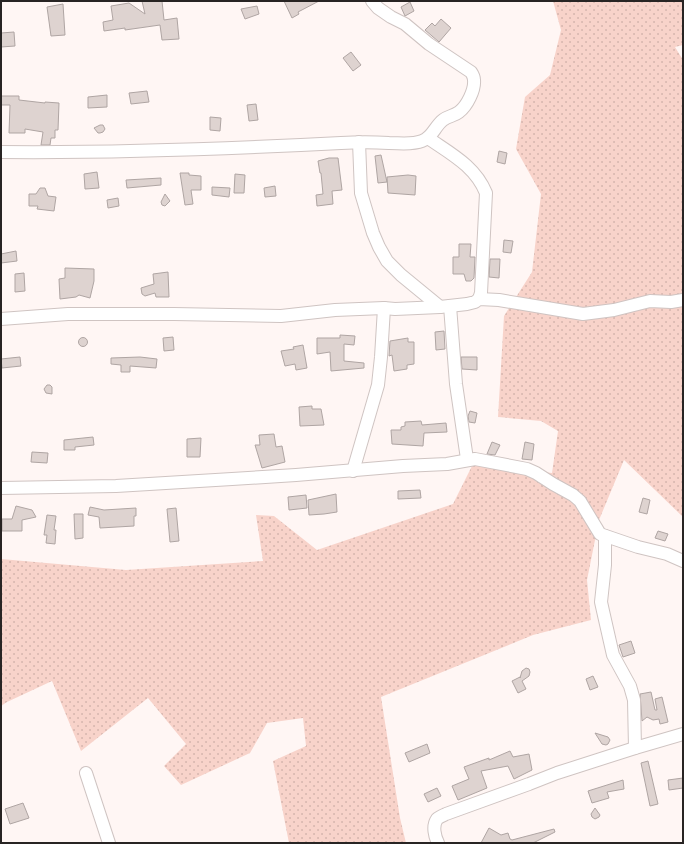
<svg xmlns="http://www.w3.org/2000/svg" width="684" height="844" font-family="'Titillium Web',sans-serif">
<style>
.grass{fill:url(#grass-dots)}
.building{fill:#ded3d0;stroke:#afa5a3}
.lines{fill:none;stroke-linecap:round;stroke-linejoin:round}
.minor-casing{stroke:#cfc4c2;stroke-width:14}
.minor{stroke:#fff;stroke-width:12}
</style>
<defs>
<pattern id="grass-dots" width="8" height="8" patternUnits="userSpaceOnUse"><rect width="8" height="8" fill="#f8d3ca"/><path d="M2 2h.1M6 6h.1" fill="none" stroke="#d5b5ad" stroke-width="1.8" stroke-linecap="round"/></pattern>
</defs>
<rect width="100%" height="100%" fill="#fff6f4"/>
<polygon class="grass" points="553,1 683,1 683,45 675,47 683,60 683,517 624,460 599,520 587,580 591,620 533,635 381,697 400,818 406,843 289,843 273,761 306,746 303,718 267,723 250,753 181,785 164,766 186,744 148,698 81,751 52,681 7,702 1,706 1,559 126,570 263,561 256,515 274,516 317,550 453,504 473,464 552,473 558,431 541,421 498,417 504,316 532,272 541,194 516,149 525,97 550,75 561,30"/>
<g class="building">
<polygon points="142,1 162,1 164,20 177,18 179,39 162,40 160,25 125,30 125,28 104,31 103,22 113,20 111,6 129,3 145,14"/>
<polygon points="284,1 319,1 298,12 299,14 292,18"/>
<polygon points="410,2 414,11 405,16 401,7"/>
<polygon points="63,4 65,35 51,36 47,7"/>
<polygon points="257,6 259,14 245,19 241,9"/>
<polygon points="441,19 451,28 439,42 425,30 432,23 435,26"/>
<polygon points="14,32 15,46 1,47 1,33"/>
<polygon points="351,52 361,65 353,71 343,58"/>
<polygon points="147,91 149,102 131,104 129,93"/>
<polygon points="107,95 107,107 88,108 88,97"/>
<polygon points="1,96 19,96 19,100 45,103 45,102 59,103 58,130 55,130 55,138 51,138 50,145 41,145 43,132 25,129 25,133 9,133 10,105 1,105"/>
<polygon points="256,104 258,120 249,121 247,105"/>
<polygon points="210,117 221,118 220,131 210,130"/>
<polygon points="100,125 103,125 105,129 103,132 100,133 98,133 94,128"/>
<polygon points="499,151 507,153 505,164 497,162"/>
<polygon points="381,155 387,182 378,183 375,156"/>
<polygon points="329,158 338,158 342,190 332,191 333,204 317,206 316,195 323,194 321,173 320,173 318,161"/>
<polygon points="97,172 99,188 85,189 84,174"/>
<polygon points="180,173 189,173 189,175 201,176 201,190 191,190 193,204 185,205"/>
<polygon points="235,174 245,175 244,193 234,193"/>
<polygon points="408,175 416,176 415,195 388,193 387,177"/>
<polygon points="161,178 161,185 127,188 126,180"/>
<polygon points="275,186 276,196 265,197 264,188"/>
<polygon points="212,187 230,188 229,197 212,195"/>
<polygon points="40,188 45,188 48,196 56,197 54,211 37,209 38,206 29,206 29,194 36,194"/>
<polygon points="165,194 170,201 165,206 162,205 161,202"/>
<polygon points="118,198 119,206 108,208 107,200"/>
<polygon points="504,240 513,241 511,253 503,252"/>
<polygon points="459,244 471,244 470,257 475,257 474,278 471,281 466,281 464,274 453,274 453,257 459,257"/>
<polygon points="16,251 17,261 1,263 1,254"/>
<polygon points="490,259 500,259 499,278 489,277"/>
<polygon points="65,268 94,269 94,281 90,298 79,295 76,297 60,299 59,279 65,278"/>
<polygon points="168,272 169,297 156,297 155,293 145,296 142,294 141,288 154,284 153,274"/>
<polygon points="24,273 25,291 15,292 15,274"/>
<polygon points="444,331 445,349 436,350 435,332"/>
<polygon points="340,335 355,336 354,345 344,344 344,361 364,363 364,368 331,371 330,352 317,354 317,338 340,338"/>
<polygon points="173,337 174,350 164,351 163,338"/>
<circle cx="83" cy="342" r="4.5"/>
<polygon points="408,338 408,342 414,342 414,364 407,365 407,369 394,371 392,355 389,356 390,341"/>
<polygon points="303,345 307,368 296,370 295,364 285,366 281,351 294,349 293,347"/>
<polygon points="20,357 21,366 2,368 1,359"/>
<polygon points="140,357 157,359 156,368 130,366 130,372 121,372 121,365 111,364 111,358"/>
<polygon points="461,357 477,357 477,370 462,369"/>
<polygon points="47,385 50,385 52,387 52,394 46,393 44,389"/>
<polygon points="312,406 312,409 321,409 324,425 300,426 299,407"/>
<polygon points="470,411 477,413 475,423 469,422 468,416"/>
<polygon points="421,421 422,425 446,423 447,432 424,433 423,446 392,444 391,430 401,430 401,427 405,426 405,422"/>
<polygon points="274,434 276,447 282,446 285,462 262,468 255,445 260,445 259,435"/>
<polygon points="93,437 94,445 75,447 75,450 64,450 64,440"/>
<polygon points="201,438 200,457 187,457 187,439"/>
<polygon points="492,442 500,445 495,455 487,454"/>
<polygon points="525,442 534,444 532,460 522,459"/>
<polygon points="32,452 48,453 47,463 31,462"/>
<polygon points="420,490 421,498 398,499 398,491"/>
<polygon points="336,494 337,512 324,514 309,515 308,500"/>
<polygon points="306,495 307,508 289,510 288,497"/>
<polygon points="643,498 650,500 647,514 639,512"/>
<polygon points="16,506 32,510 36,517 22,520 22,531 2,531 2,519 12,519"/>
<polygon points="90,507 104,510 136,508 136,516 134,516 134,526 100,528 99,517 88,515"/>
<polygon points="176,508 179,541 170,542 167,509"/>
<polygon points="74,514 83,514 83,538 75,539"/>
<polygon points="47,515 56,516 54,530 56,530 55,544 46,543 47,535 44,535"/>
<polygon points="658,531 668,534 665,541 655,538"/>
<polygon points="631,641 635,653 623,657 619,645"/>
<polygon points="526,668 529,669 530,672 529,676 522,681 526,689 518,693 512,681 520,677 520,678 522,671"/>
<polygon points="593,676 598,687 590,690 586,679"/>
<polygon points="651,692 655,710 657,710 655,699 662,697 668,722 660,724 659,719 653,720 647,717 642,721 640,694"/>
<polygon points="595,733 608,737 610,740 608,744 606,745 602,744"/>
<polygon points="427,744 430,753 409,762 405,753"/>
<polygon points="510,751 513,757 529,754 532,770 514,779 508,766 481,771 487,788 458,800 452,786 469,779 464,767 489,758 489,760"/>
<polygon points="648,761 658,804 650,806 641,763"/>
<polygon points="683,778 683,788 669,790 668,780"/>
<polygon points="623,780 624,789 607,792 609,798 592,803 588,791"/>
<polygon points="437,788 441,796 428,802 424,794"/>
<polygon points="23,803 29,818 10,824 5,809"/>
<polygon points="595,808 600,815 599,817 595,819 592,817 591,814"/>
<polygon points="489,828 501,835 508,833 510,839 512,840 554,829 555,832 533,843 481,843"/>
</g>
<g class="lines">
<defs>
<g id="minor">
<path d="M 428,138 C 451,154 475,166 486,193 L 481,293 L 479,299"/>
<polyline points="359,142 361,193 373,233 379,247 387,261 401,275 440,307"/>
<path d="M 1,152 C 114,153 227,149 341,143 C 357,142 373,142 389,143 C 400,143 412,145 422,141 C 432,138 435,126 443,120 C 448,116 454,116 459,112 C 467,106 475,90 474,80 C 474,77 473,75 471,72 L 429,44 L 405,24 L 391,17 L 378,8 L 372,1"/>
<polyline points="450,306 456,384 467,459"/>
<polyline points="1,319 68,314 174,314 281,316 335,310 384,308 395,309 440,307 467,304 475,302 479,299 499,300 583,314 614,310 650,301 671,302 683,300"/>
<polyline points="353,471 378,385 381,357 384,308"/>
<polyline points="1,488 116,486 232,479 296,475 403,466 447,464 475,459 527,469 536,473 553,484 573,495 580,501 600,534 638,547 667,554 683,561"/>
<polyline points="605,536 605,565 601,602 603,611 613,655 630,686 634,700 635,748"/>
<polyline points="86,773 109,843"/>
<path d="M 438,843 C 435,837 432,826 437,819 C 439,817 444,815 446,814 L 529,784 L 557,773 L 635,748 L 683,734"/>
</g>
</defs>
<use href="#minor" class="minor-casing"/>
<use href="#minor" class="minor"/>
</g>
<rect width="684" height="844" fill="none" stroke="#282423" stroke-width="4"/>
</svg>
